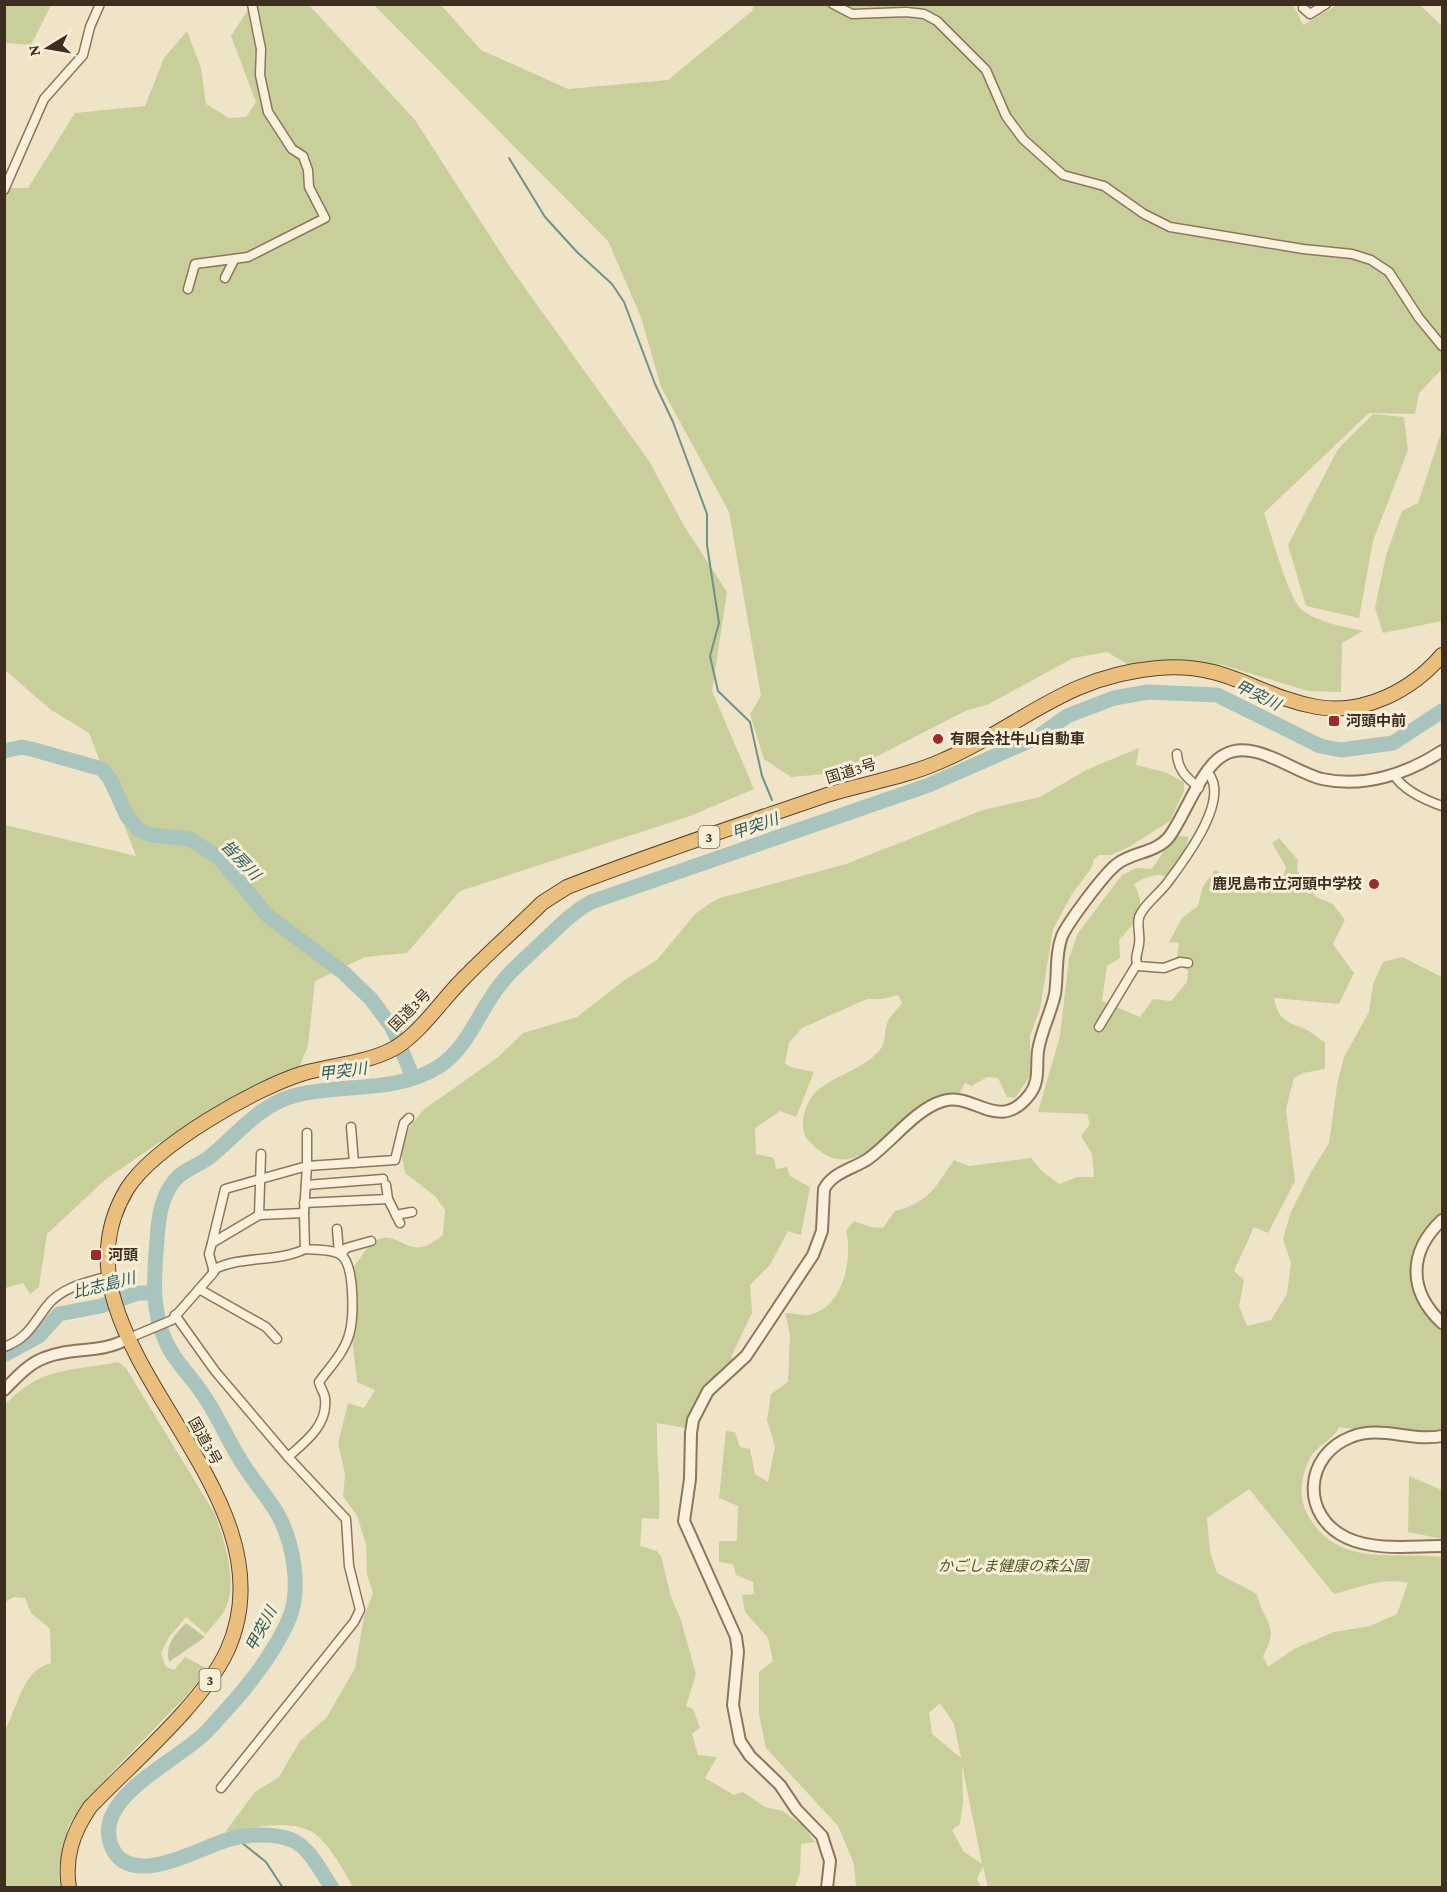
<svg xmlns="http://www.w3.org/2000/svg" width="1447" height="1892" font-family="'Crimson Pro','Noto Sans JP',serif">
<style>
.green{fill:#c9cf9b;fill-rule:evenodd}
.cemetery{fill:#bfc49a}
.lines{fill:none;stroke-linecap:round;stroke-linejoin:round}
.stream{stroke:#6f938a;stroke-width:2}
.river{stroke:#a9c4bc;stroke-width:15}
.minor-casing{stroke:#8d765c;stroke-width:11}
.tertiary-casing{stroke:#8d765c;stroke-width:14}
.trunk-casing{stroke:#5b4430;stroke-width:16}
.minor{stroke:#faf1dc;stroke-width:8}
.tertiary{stroke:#faf1dc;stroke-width:10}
.trunk{stroke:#eabe7c;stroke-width:14}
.poi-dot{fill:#9e2a2b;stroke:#f7eed8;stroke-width:2}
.labels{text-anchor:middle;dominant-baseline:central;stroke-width:6;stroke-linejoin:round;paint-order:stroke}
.shield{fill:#f7eed8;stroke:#756857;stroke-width:1.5}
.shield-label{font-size:14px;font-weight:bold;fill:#3d2e20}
.poi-label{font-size:15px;font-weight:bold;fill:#3d2e20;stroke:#f7eed8;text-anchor:start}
.street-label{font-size:15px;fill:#3d2e20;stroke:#f7eed8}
.park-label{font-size:15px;font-style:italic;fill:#4d5a26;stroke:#f7eed8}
.water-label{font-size:16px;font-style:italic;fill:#2f5d5a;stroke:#f7eed8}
</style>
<rect width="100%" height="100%" fill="#f0e4c8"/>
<g class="green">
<path d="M 1293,4 L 1303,25 L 1337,5 L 1420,5 L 1442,26 L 1442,369 L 1419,393 L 1415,414 L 1369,413 L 1264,513 C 1271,533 1288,597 1301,609 C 1318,623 1342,626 1363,631 L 1342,643 L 1341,692 L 1308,691 L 1223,665 L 1180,659 L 1129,665 L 1107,652 L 1073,658 L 987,705 L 967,710 L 872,759 L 837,773 L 791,777 L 764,759 L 750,714 L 761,696 L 729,512 L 661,387 L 641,317 L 608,241 L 374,5 L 441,5 L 481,50 L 568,89 L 668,80 L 752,11 L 754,5 Z"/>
<polygon points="4,5 51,5 31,45 5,43"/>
<polygon points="251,5 309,5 415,120 510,267 649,461 683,524 727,592 712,691 754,789 690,816 460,891 407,953 365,957 315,981 308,1046 297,1072 157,1144 106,1179 47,1234 39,1287 30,1294 23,1283 5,1288 5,825 136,856 89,733 51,710 5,670 5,188 28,188 75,113 145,106 164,58 187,31 201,68 206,104 229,118 246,117 256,102 231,36"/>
<polygon points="1373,414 1404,417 1408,450 1373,541 1359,618 1306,606 1288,545 1338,449"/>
<polygon points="1442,430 1442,621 1383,633 1375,608 1386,555 1402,511 1418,503"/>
<path d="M 1139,748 L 1136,765 L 1165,772 L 1184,782 L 1184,791 L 1170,821 L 1127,848 L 1111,855 L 1099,855 L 1094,859 L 1092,867 L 1072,894 L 1053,929 L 1040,1009 L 1030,1036 L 1030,1076 L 1015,1098 L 1007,1097 L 998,1078 L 987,1077 L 972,1086 L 965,1083 L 959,1094 C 900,1093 864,1203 808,1140 C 798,1129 804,1105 814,1094 C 831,1076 861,1071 879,1051 C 886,1044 884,1030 888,1021 C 891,1015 898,1009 902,1003 L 898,995 L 883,999 L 867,999 L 802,1028 L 789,1043 L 785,1063 L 790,1067 L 814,1072 L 796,1117 L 780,1111 L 755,1128 L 756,1154 L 774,1158 L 776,1169 L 787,1167 L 790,1176 L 810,1187 L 801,1235 L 788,1231 L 770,1265 L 750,1285 L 752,1313 L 731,1357 L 745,1365 C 724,1381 694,1403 685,1428 L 657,1423 C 656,1455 661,1487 659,1519 L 642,1518 L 640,1546 L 657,1551 L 661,1556 L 671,1597 L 681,1620 L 696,1674 L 686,1706 L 693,1709 L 700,1728 L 692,1734 L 698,1755 L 717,1757 L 705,1778 L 734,1795 L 743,1792 L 765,1807 L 783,1811 L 803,1826 L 815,1842 L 801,1844 L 800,1873 L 795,1887 L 353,1887 C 343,1870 327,1838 308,1830 C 283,1819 250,1829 225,1832 L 255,1792 L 279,1777 L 300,1741 L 327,1717 L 355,1668 L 364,1617 L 373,1593 L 367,1574 L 366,1544 L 357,1516 L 343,1496 L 345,1474 L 338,1443 L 348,1403 L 364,1408 L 375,1390 L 357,1382 L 352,1337 L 353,1268 C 359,1260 366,1248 374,1242 C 392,1228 404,1251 422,1247 C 429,1246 437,1239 443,1235 L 445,1210 L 435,1196 L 405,1173 L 401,1152 L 409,1128 L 423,1110 L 497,1058 L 523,1033 L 577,1017 L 626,979 L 657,960 L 695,914 L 709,904 L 720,898 L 846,864 L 983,810 L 1040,797 L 1086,770 Z"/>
<path d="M 1174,835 L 1189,837 L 1174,880 C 1158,871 1150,875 1134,884 C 1148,910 1137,920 1119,940 L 1120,958 L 1107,966 L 1102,1001 L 1140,1017 L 1153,999 L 1171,1001 L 1187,982 L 1188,970 L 1176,964 L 1179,943 L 1169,942 L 1182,918 L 1198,906 L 1203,886 L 1215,870 C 1241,885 1255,883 1283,877 L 1286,867 L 1272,843 L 1279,838 L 1298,860 L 1297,871 L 1316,897 L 1333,904 L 1345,920 L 1333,944 L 1354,973 L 1339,1004 L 1274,998 C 1279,1021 1286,1021 1305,1029 C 1312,1032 1319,1039 1325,1043 L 1325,1069 L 1303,1073 L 1294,1078 L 1286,1109 L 1295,1181 L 1268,1233 L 1254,1227 L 1234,1271 L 1244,1280 L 1239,1306 L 1247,1326 L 1271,1320 L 1287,1294 L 1291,1263 L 1283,1239 L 1291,1212 L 1311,1172 L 1329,1143 L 1337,1085 L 1344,1057 L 1369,1012 L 1373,984 L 1383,962 L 1402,957 L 1442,977 L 1442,1225 C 1435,1232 1425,1239 1419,1248 C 1399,1276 1423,1311 1442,1331 L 1442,1439 L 1434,1441 L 1339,1427 C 1333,1441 1315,1446 1309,1460 C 1300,1479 1298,1499 1309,1517 C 1339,1568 1393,1551 1442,1557 L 1442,1887 L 988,1888 L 983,1866 L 977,1879 L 981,1887 L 856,1887 L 854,1864 L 838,1826 L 766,1748 L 759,1715 L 759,1672 L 773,1661 L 768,1638 L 745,1612 L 742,1595 L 754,1594 L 753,1582 L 736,1575 L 733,1564 L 719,1562 L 719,1541 L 737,1541 L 738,1506 L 719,1498 L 726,1431 L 735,1432 L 740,1447 L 750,1449 L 755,1474 L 768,1482 L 775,1446 L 767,1420 L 771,1394 L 788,1382 L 790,1334 L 785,1313 C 792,1313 803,1316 809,1315 C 844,1307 853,1258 846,1230 L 854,1221 L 870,1227 L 883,1228 L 895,1211 C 930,1202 935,1187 954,1160 L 969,1166 L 1031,1158 L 1042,1171 L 1059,1184 L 1077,1177 L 1094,1177 L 1092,1154 L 1081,1136 L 1090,1124 L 1087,1114 L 1038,1112 L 1060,1036 L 1069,958 L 1078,933 L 1122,875 L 1136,868 L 1152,869 ZM 1249,1489 L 1334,1594 C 1358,1588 1384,1577 1408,1583 L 1397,1614 L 1370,1626 L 1334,1632 L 1294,1649 L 1268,1667 L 1263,1656 C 1281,1624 1263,1623 1257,1594 L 1217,1573 L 1210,1552 L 1207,1518 ZM 940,1703 L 954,1724 L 961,1758 L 932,1734 L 929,1713 ZM 962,1765 L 982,1864 L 964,1852 L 952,1830 L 960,1824 L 963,1802 Z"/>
<path d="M 118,1362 L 126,1368 L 215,1514 C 224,1541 238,1580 226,1607 C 222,1617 212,1626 206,1634 L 186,1617 L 169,1637 L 161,1653 L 166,1667 L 174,1670 L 185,1657 L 208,1669 L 186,1696 L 86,1799 L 69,1825 L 59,1868 L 60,1887 L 5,1887 L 5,1730 C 18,1707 22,1670 51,1663 L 50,1629 L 31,1613 L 25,1598 L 14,1597 L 5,1602 L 4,1406 C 41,1366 68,1372 118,1362 Z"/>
<polygon points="1409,1476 1442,1490 1442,1539 1408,1532"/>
</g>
<path class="cemetery" d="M 186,1623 L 205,1637 L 169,1662 C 165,1644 174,1636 186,1623 Z"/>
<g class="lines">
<g class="stream">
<polyline points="509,158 545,217 577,252 612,284 624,302 655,384 673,422 707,514 707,545 719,623 710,656 718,691 750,722 762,776 772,800"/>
<polyline points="236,1838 266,1862 283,1888"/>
</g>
<g class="river">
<polyline points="4,751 22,747 31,749 102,769 110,779 127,816 139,830 151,835 190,839 219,858 268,916 344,973 371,999 391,1026 397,1038"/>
<polyline points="402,1051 413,1078"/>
<polyline points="4,1355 39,1336 59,1314 101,1306 138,1293 154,1293"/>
<path d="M 332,1888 C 321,1872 310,1848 292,1840 C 274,1833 248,1834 230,1839 C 200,1847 129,1892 111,1845 C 92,1797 181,1759 206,1732 C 237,1699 271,1661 289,1619 C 302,1588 293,1541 277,1513 C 266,1495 252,1479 241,1461 C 227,1439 217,1414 202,1393 C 191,1376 174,1361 166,1342 C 151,1311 154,1275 157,1241 C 158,1220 161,1192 179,1176 C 188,1168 202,1164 212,1155 C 239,1133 258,1106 293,1096 C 341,1083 395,1094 438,1067 C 468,1048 478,1013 499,986 C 510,971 524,960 537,947 C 555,931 569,914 591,902 L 929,785 L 1036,738 L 1067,716 L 1114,698 L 1148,692 L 1217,695 L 1320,746 L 1341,750 L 1393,743 L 1442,711"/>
</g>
<defs>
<g id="minor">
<polyline points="833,4 852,14 906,12 924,14 937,21 986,70 1006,116 1023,139 1063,175 1104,186 1144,214 1170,227 1303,249 1352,254 1371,260 1389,272 1419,318 1442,346"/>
<polyline points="1303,8 1310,14 1326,4"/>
<polyline points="4,190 44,99 83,55 90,27 100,4"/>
<polyline points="225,278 234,260"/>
<polyline points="188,289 195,264 248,257 325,218 309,187 308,170 303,156 292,149 268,112 260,75 261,49 252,4"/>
<path d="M 1177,754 C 1178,770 1186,777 1199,788"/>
<path d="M 1394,775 C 1404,791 1425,800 1442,806"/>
<path d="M 1188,963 L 1180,962 L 1164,968 L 1138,966 C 1134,958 1138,953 1139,944 C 1141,934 1135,922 1141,913 C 1148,901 1160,893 1168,882 C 1185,859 1231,799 1208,773"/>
<polyline points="1099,1027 1137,964"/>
<polyline points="351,1127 354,1163"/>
<polyline points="306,1185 383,1179"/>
<polyline points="388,1199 400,1223"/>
<polyline points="304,1203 388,1199 386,1185"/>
<polyline points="259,1215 261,1154"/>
<polyline points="396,1215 412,1212"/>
<polyline points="337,1229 339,1253"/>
<polyline points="212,1243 225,1189 307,1166 307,1133"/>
<polyline points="341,1255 346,1248 371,1241"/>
<path d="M 213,1270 C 240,1255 277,1263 305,1249"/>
<polyline points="199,1289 266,1327 277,1339"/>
<polyline points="175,1315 215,1371 288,1457 346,1519 349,1566 360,1610 354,1622 221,1788"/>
<polyline points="129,1338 172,1320 214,1272 209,1254 212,1243 259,1215 304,1213 307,1166 395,1160 404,1123 409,1118"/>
<path d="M 4,1347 C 27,1339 33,1324 47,1306 C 61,1287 88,1282 109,1276"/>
<path d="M 288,1457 C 305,1442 328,1425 325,1399 C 325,1393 320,1388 319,1382 C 329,1368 344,1353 349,1335 C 354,1319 355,1265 341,1255 C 333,1249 315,1250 305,1249 L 304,1213"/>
</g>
<g id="tertiary">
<path d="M 1442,1220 C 1408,1252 1408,1291 1442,1323"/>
<path d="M 4,1390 C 16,1378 28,1364 44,1358 C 72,1346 100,1355 129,1338"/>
<path d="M 1442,1436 C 1412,1442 1380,1425 1351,1437 C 1304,1455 1300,1516 1347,1538 C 1375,1551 1412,1546 1442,1546"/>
<path d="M 827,1888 L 830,1861 L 822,1836 L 796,1809 L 780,1785 L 750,1756 L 740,1741 L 733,1705 L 738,1652 L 736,1637 L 684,1521 L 690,1479 L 691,1433 L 693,1420 L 708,1391 L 746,1356 L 813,1255 L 822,1231 L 824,1189 C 833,1172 853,1169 868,1159 C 891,1143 915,1109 943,1101 C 974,1091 999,1135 1030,1094 C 1040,1081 1036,1066 1038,1051 C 1041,1031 1051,1013 1055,994 C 1058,975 1055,954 1062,936 C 1069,921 1104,874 1117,864 C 1132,852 1156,853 1169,837 C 1185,816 1201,767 1224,755 C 1254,738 1293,772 1322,779 C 1364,788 1407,774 1442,751"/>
</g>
<path id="trunk" d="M 69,1888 C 64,1857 73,1832 90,1807 C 131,1764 203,1703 227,1651 C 303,1485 35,1341 127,1189 C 154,1146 255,1088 304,1073 C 332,1065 367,1063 393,1049 C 418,1036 442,1000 462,980 C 488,953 516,929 542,903 L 567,887 C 654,853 743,824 830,794 C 866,783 905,777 939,762 C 1020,728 1063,676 1158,668 C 1228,662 1256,696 1317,707 C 1365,715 1412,690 1442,655"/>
</defs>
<use href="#minor" class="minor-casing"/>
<use href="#tertiary" class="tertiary-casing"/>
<use href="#trunk" class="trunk-casing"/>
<use href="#minor" class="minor"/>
<use href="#tertiary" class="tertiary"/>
<use href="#trunk" class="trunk"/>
</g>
<g class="poi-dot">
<rect x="1328" y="715" width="12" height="12" rx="3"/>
<circle cx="938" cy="739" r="6"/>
<circle cx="1374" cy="884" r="6"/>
<rect x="90" y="1249" width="12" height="12" rx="3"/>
</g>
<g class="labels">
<g class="shield">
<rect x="698.5" y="826" width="21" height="22" rx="4.5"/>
<rect x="199.5" y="1669" width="21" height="22" rx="4.5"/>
</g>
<g class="shield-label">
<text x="709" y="837">3</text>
<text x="210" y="1680">3</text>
</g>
<g class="poi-label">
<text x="1346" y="721">河頭中前</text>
<text x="950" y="739">有限会社牛山自動車</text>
<text x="1362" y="884" text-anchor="end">鹿児島市立河頭中学校</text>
<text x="108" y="1255">河頭</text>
</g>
<g class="street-label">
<text transform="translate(851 771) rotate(-17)">国道3号</text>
<text transform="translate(410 1010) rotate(-45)">国道3号</text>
<text transform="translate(205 1441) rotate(61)">国道3号</text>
</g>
<g class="park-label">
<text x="1013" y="1566">かごしま健康の森公園</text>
</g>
<g class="water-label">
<text transform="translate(1258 695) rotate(26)">甲突川</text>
<text transform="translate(755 826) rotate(-19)">甲突川</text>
<text transform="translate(241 860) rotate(46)">皆房川</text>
<text transform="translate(343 1071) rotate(-7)">甲突川</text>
<text transform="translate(104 1285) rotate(-14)">比志島川</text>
<text transform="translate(261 1629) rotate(-62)">甲突川</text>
</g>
</g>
<rect width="1447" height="1892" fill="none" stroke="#3d2e20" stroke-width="12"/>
<g transform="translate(48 48) rotate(259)" stroke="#f7eed8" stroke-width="4.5" paint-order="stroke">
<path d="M0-4.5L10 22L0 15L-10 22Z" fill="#3d2e20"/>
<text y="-9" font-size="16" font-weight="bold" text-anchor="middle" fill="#3d2e20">N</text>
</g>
</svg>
